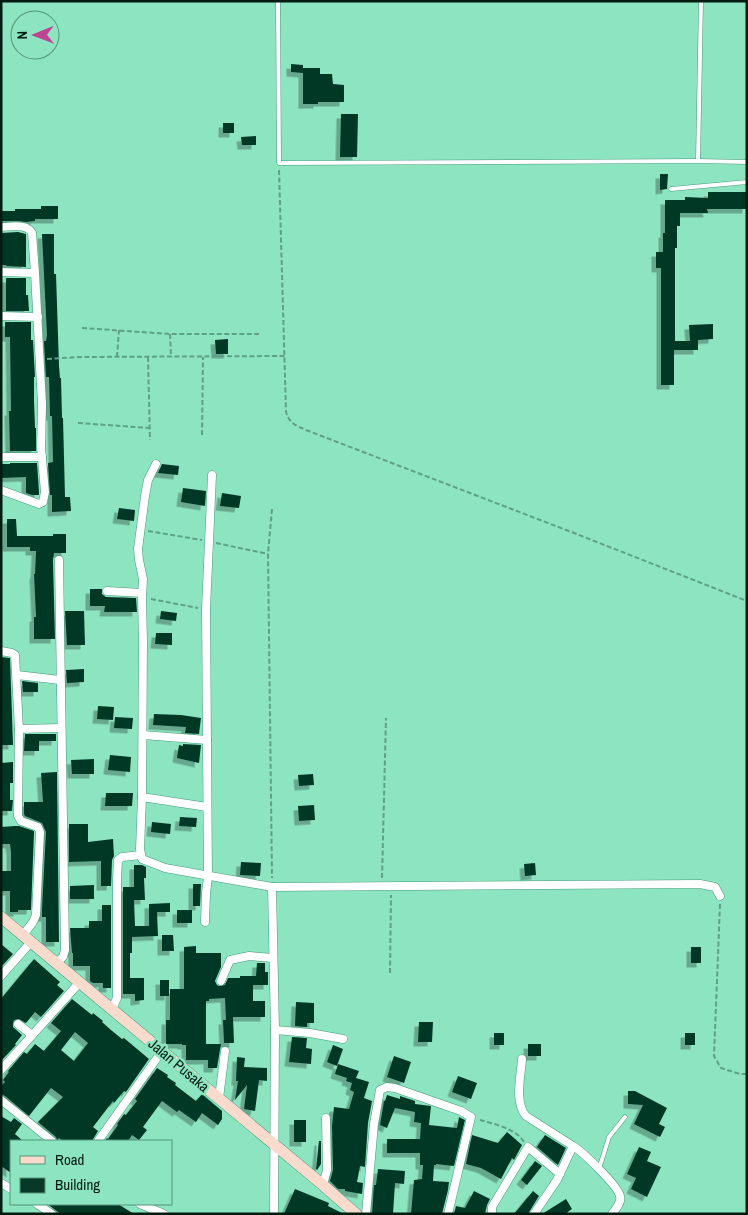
<svg xmlns="http://www.w3.org/2000/svg" width="748" height="1215" font-family="'Archivo Narrow',sans-serif">
<style>
.building{fill:#063928;fill-rule:evenodd;filter:url(#shadow)}
.lines{fill:none;stroke-linecap:round;stroke-linejoin:round}
.lane-casing{stroke:#439b7a;stroke-width:5}
.street-casing{stroke:#439b7a;stroke-width:9}
.secondary-casing{stroke:#439b7a;stroke-width:12}
.path{stroke:#5ea186;stroke-width:2;stroke-dasharray:5 2.5;stroke-linecap:butt}
.lane{stroke:#fff;stroke-width:4}
.street{stroke:#fff;stroke-width:8}
.secondary{stroke:#f8dbcc;stroke-width:11}
.labels{text-anchor:middle;dominant-baseline:central;stroke-width:5;stroke-linejoin:round;paint-order:stroke}
.street-label{font-size:15px;fill:#011b11;stroke:#8de4c0}
</style>
<defs>
<filter id="shadow"><feDropShadow dx="-4.5" dy="4.5" stdDeviation="0" flood-color="#0004"/></filter>
</defs>
<rect width="100%" height="100%" fill="#8de4c0"/>
<g class="building">
<polygon points="291,64 303,65 303,73 291,72"/>
<polygon points="303,68 320,68 320,74 332,74 333,84 344,85 344,102 318,102 318,104 303,104"/>
<polygon points="341,114 358,114 357,157 340,157"/>
<rect x="223" y="123" width="11" height="10"/>
<polygon points="256,136 256,145 242,145 241,137"/>
<polygon points="660,174 668,174 667,189 660,190"/>
<polygon points="708,192 747,192 747,209 707,209 708,213 680,213 680,226 677,226 677,248 675,248 675,341 690,341 689,325 713,324 713,339 698,340 698,350 674,350 674,385 661,385 661,268 656,268 656,252 663,252 663,233 665,233 665,200 685,200 685,197 708,198"/>
<polygon points="41,206 58,206 58,219 35,219 35,221 26,222 18,221 1,221 1,211 15,211 15,209 41,209"/>
<polygon points="18,232 26,234 26,267 6,266 6,265 1,265 1,233"/>
<polygon points="42,234 54,234 54,274 56,274 59,366 60,378 61,378 62,418 63,418 65,497 70,497 71,511 52,512 52,495 50,495 48,463 53,462 52,416 50,416 49,377 46,377 44,341 46,341 47,335"/>
<polygon points="6,278 26,278 26,295 28,295 29,311 6,311"/>
<polygon points="5,322 31,322 31,340 33,340 35,377 34,377 34,401 35,428 36,428 36,451 10,451 9,411 11,411 10,337 5,337"/>
<polygon points="228,339 228,354 216,354 215,340"/>
<polygon points="10,463 37,463 39,492 39,495 32,495 26,493 26,477 1,478 1,464 10,464"/>
<polygon points="162,464 179,466 178,475 158,473"/>
<polygon points="183,488 206,491 205,506 181,502"/>
<polygon points="222,493 241,496 239,508 220,506"/>
<polygon points="119,508 135,510 134,521 117,519"/>
<polygon points="7,519 16,519 17,536 53,536 53,534 66,534 66,553 54,553 53,560 55,639 34,639 34,617 36,617 34,574 35,574 36,551 30,551 30,547 7,547"/>
<polygon points="90,589 102,589 102,594 106,597 136,598 137,612 104,612 105,606 90,606"/>
<polygon points="65,611 84,611 85,645 67,645"/>
<polygon points="161,611 177,613 176,621 160,619"/>
<polygon points="156,633 172,633 172,645 155,644"/>
<polygon points="1,657 10,658 13,745 1,745"/>
<polygon points="84,669 84,682 67,683 66,670"/>
<polygon points="22,681 38,683 38,692 23,692"/>
<polygon points="98,706 114,707 113,720 97,719"/>
<polygon points="154,714 181,715 201,718 199,734 185,733 186,727 153,725"/>
<polygon points="115,717 133,718 132,729 114,728"/>
<polygon points="25,734 56,734 56,741 39,741 39,751 24,751"/>
<polygon points="183,744 201,745 199,763 177,758 179,745 183,746"/>
<polygon points="110,755 131,757 130,772 108,770"/>
<polygon points="94,759 94,774 72,774 71,760"/>
<polygon points="13,762 13,783 10,783 10,800 13,800 12,811 1,811 1,763"/>
<polygon points="57,772 59,942 46,942 46,917 42,917 42,909 46,832 42,823 25,816 24,814 24,802 43,802 41,773"/>
<polygon points="313,774 314,785 299,786 298,775"/>
<polygon points="106,793 133,793 132,806 105,806"/>
<polygon points="314,805 315,820 299,821 298,806"/>
<polygon points="180,817 197,818 196,827 179,826"/>
<polygon points="152,822 171,824 170,834 151,832"/>
<polygon points="69,824 88,824 88,842 113,839 114,856 112,860 111,886 101,886 101,861 69,862"/>
<polygon points="15,826 19,826 34,831 34,833 31,910 18,910 18,912 10,912 10,891 1,891 1,871 11,871 11,852 10,844 1,844 1,827"/>
<polygon points="241,862 261,863 260,876 240,875"/>
<polygon points="535,863 536,875 525,876 524,864"/>
<polygon points="134,865 142,865 146,867 146,878 144,878 145,900 134,900 135,926 149,926 149,904 170,903 170,912 157,912 158,936 132,937 132,953 130,953 130,978 144,978 144,1000 135,1001 135,994 123,994 123,887 134,887"/>
<polygon points="193,884 201,884 200,906 193,906"/>
<polygon points="94,885 94,899 70,899 70,886"/>
<polygon points="102,905 111,905 111,988 103,988 103,983 93,983 90,981 90,966 73,966 73,953 72,953 70,928 89,928 89,921 102,921"/>
<rect x="177" y="910" width="15" height="13"/>
<polygon points="162,935 173,935 174,951 162,951"/>
<polygon points="1,944 13,954 1,967"/>
<polygon points="196,946 196,953 221,953 221,967 215,981 217,985 219,986 225,985 228,978 240,978 240,976 256,976 257,963 265,963 265,972 268,972 268,985 253,985 253,1001 265,1001 265,1017 233,1017 234,1043 224,1043 223,1020 226,1020 225,998 209,999 209,1001 206,1001 206,1044 221,1044 217,1068 208,1068 208,1060 186,1060 186,1045 182,1045 182,1044 166,1044 166,1020 170,1020 170,989 184,989 184,947"/>
<rect x="691" y="947" width="10" height="16"/>
<polygon points="34,959 60,982 57,985 64,991 41,1017 35,1012 26,1023 19,1019 14,1020 13,1023 13,1027 22,1035 15,1044 16,1045 1,1061 1,999"/>
<rect x="160" y="980" width="9" height="16"/>
<path d="M 72,999 L 92,1015 L 93,1013 L 103,1021 L 102,1022 L 111,1030 L 122,1039 L 124,1038 L 149,1059 L 126,1092 L 124,1091 L 114,1103 L 113,1101 L 93,1127 L 98,1131 L 92,1141 L 63,1141 L 59,1138 L 57,1140 L 56,1137 L 38,1122 L 63,1097 L 51,1088 L 29,1116 L 5,1096 L 1,1094 L 1,1086 L 5,1082 L 3,1080 L 9,1072 L 8,1071 L 24,1052 L 27,1054 L 35,1044 L 44,1051 L 61,1031 L 51,1023 ZM 75,1032 L 88,1043 L 74,1061 L 61,1050 Z"/>
<polygon points="296,1002 314,1003 314,1023 307,1023 307,1027 295,1026"/>
<polygon points="419,1022 433,1022 432,1042 418,1042"/>
<rect x="494" y="1033" width="10" height="12"/>
<rect x="685" y="1033" width="10" height="12"/>
<polygon points="292,1037 307,1038 306,1048 312,1049 311,1064 289,1062"/>
<rect x="528" y="1044" width="13" height="12"/>
<polygon points="333,1045 343,1049 337,1066 327,1062"/>
<polygon points="394,1056 411,1062 404,1083 387,1077"/>
<polygon points="237,1057 245,1058 244,1067 267,1068 267,1081 259,1080 255,1111 244,1109 247,1085 235,1100 238,1081 236,1081"/>
<polygon points="338,1064 359,1071 356,1078 369,1082 364,1098 372,1101 368,1123 365,1167 360,1166 357,1182 363,1183 362,1194 345,1191 345,1189 338,1189 330,1181 333,1170 332,1126 334,1107 349,1109 354,1092 350,1090 352,1083 346,1081 347,1078 335,1074"/>
<polygon points="157,1068 168,1075 167,1077 176,1083 175,1085 196,1101 202,1094 222,1111 222,1119 218,1125 202,1113 196,1122 179,1110 177,1112 162,1101 143,1127 147,1130 139,1140 132,1135 128,1141 105,1141 107,1138 108,1139 118,1125 117,1124 124,1114 126,1115 137,1101 135,1099"/>
<polygon points="458,1076 477,1083 471,1099 452,1092"/>
<polygon points="628,1091 635,1091 667,1108 659,1124 665,1127 660,1137 634,1124 643,1105 628,1104"/>
<polygon points="387,1095 400,1099 400,1096 415,1101 415,1104 431,1106 429,1125 457,1128 459,1117 465,1120 454,1166 436,1164 436,1165 434,1165 433,1181 449,1182 448,1190 442,1214 411,1214 414,1180 422,1179 423,1165 420,1165 420,1153 387,1153 387,1139 420,1139 421,1123 414,1122 415,1112 395,1108 387,1128 380,1125 384,1101 385,1101"/>
<polygon points="1,1116 11,1122 14,1118 22,1124 15,1134 23,1141 11,1141 11,1173 1,1166"/>
<rect x="294" y="1120" width="12" height="22"/>
<polygon points="507,1132 522,1145 514,1160 512,1158 501,1179 481,1168 466,1164 472,1135 498,1143"/>
<polygon points="545,1135 566,1148 558,1165 537,1147"/>
<polygon points="319,1141 321,1141 321,1164 317,1170 316,1169"/>
<polygon points="639,1147 651,1152 647,1161 661,1167 647,1197 631,1189 636,1178 627,1174"/>
<polygon points="535,1161 542,1166 527,1185 521,1180"/>
<polygon points="378,1169 405,1171 404,1184 395,1183 393,1214 372,1214 374,1185 376,1185"/>
<polygon points="295,1189 329,1203 328,1206 344,1214 284,1214"/>
<polygon points="474,1191 490,1199 487,1205 485,1214 454,1214 456,1206 465,1208"/>
<polygon points="533,1191 539,1196 528,1214 514,1214"/>
<polygon points="566,1199 572,1209 565,1214 542,1214"/>
<polygon points="47,1204 118,1204 134,1214 61,1214"/>
</g>
<g class="lines">
<defs>
<g id="lane">
<polyline points="278,1 279,163 698,161 747,162"/>
<polyline points="698,161 701,1"/>
<polyline points="671,189 747,182"/>
<polyline points="599,1169 609,1137 625,1117"/>
</g>
<g id="street">
<path d="M 1,227 C 11,227 27,223 32,233 L 35,273"/>
<polyline points="1,272 35,273 42,404 41,448 45,492 43,502 39,504 1,490"/>
<polyline points="1,316 38,317"/>
<polyline points="1,457 42,457"/>
<polyline points="156,464 148,480 145,496 138,549 139,560 143,579 142,598 143,641 142,797 140,849 142,859 165,868 272,887 700,884 715,887 720,896"/>
<polyline points="107,591 142,593"/>
<polyline points="1,651 12,653 15,655 19,729 18,816 21,821 38,827 40,832 36,915 33,922 23,935"/>
<polyline points="17,675 60,680"/>
<polyline points="19,729 61,728"/>
<polyline points="143,735 207,740"/>
<polyline points="142,797 207,807"/>
<polyline points="272,887 275,1030 274,1214"/>
<polyline points="205,922 206,893 208,877 206,609 212,475"/>
<polyline points="56,963 63,957 65,950 59,560"/>
<polyline points="1,976 31,942"/>
<polyline points="221,981 230,960 249,956 273,958"/>
<polyline points="112,1009 117,998 117,879 118,860 122,857 141,855"/>
<polyline points="18,1024 32,1035"/>
<polyline points="275,1030 310,1033 343,1039"/>
<path d="M 522,1059 C 521,1076 514,1102 526,1116 L 573,1146"/>
<polyline points="1,1070 79,983"/>
<polyline points="219,1098 225,1051"/>
<polyline points="1,1100 52,1141"/>
<polyline points="98,1141 162,1051"/>
<polyline points="1,1183 11,1189"/>
<polyline points="323,1185 327,1170 326,1118"/>
<polyline points="37,1204 52,1214"/>
<polyline points="140,1204 164,1214"/>
<polyline points="366,1214 374,1124 380,1090 387,1087 395,1088 461,1111 471,1117 448,1214"/>
<polyline points="492,1214 492,1207 528,1147 560,1174"/>
<path d="M 534,1214 L 557,1180 L 573,1146 C 583,1152 618,1186 620,1196 C 622,1202 616,1209 612,1214"/>
</g>
<polyline id="secondary" points="1,917 323,1185 356,1214"/>
</defs>
<use href="#lane" class="lane-casing"/>
<use href="#street" class="street-casing"/>
<use href="#secondary" class="secondary-casing"/>
<g class="path">
<path d="M 279,170 L 286,412 C 290,424 295,425 306,430 L 574,533 L 747,601"/>
<polyline points="82,328 170,334 259,334"/>
<polyline points="170,334 171,356"/>
<polyline points="117,357 119,330"/>
<polyline points="148,357 150,440"/>
<polyline points="47,359 80,357 285,356"/>
<polyline points="78,423 150,428"/>
<polyline points="202,435 203,357"/>
<polyline points="272,509 268,554 272,878"/>
<polyline points="148,531 202,540"/>
<polyline points="216,543 268,554"/>
<polyline points="151,599 198,608"/>
<polyline points="382,878 386,718"/>
<polyline points="720,904 714,1056 721,1068 740,1074 747,1074"/>
<polyline points="390,973 391,895"/>
<path d="M 480,1120 C 494,1124 515,1128 524,1142"/>
</g>
<use href="#lane" class="lane"/>
<use href="#street" class="street"/>
<use href="#secondary" class="secondary"/>
</g>
<g class="labels">
<g class="street-label">
<text transform="translate(179 1065) rotate(40)">Jalan Pusaka</text>
</g>
</g>
<rect width="748" height="1215" fill="none" stroke="#011b11" stroke-width="5"/>
<rect x="10" y="1140" width="162" height="65" fill="#8de4c0" stroke="#55947a"/>
<rect x="20" y="1156" width="25" height="8" fill="#f8dbcc" stroke="#55947a"/>
<text x="55" y="1165" font-size="15" fill="#011b11">Road</text>
<rect x="20" y="1178" width="25" height="15" fill="#063928" stroke="#55947a"/>
<text x="55" y="1190" font-size="15" fill="#011b11">Building</text>
<g transform="translate(35 35) rotate(269)"><circle r="24" fill="#8de4c0" stroke="#55947a"/>
<path d="M0-4L9 19L0 12L-9 19Z" fill="#c14492"/>
<text y="-8" font-size="14" font-weight="bold" text-anchor="middle" fill="#011b11">N</text>
</g>
</svg>
